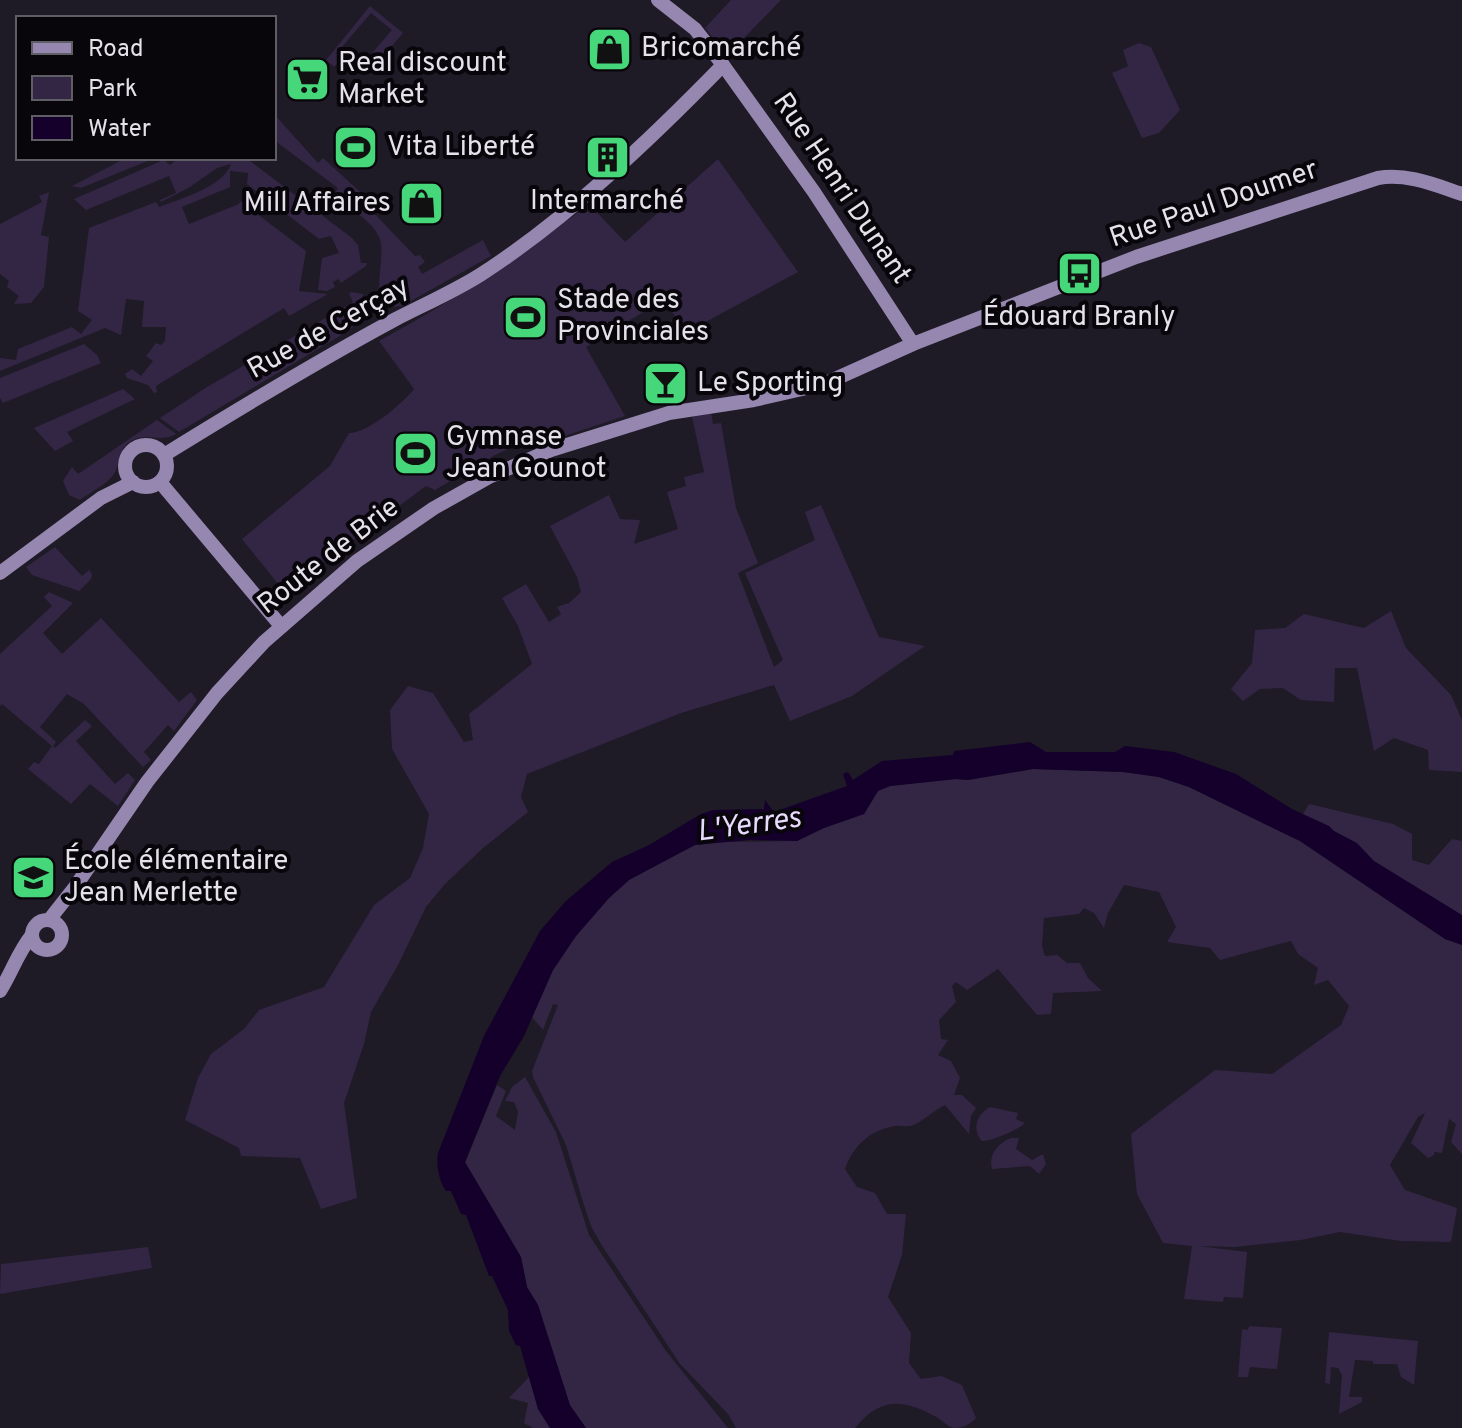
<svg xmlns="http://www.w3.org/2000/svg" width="1462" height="1428" font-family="Overpass,sans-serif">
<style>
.green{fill:#332645}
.water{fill:#14002b}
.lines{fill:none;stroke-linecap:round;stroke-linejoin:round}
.secondary{stroke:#9587af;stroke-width:14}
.labels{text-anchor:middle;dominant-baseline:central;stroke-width:8;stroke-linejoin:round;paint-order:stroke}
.poi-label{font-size:28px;fill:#e5e2eb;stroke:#08060b;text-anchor:start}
.street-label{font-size:28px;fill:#e5e2eb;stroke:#08060b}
.water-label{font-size:30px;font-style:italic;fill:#e7dbfe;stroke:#08060b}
</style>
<rect width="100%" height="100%" fill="#1e1a26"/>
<g class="green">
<polygon points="731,0 781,0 743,39 726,48 720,47 705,28"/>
<polygon points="370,6 403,33 372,69 369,66 363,68 361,66 392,30 371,13 341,48 346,53 334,67 326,60"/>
<polygon points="1139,43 1151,47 1180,110 1159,133 1142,138 1112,73 1128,66 1123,50"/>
<path d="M 274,114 L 318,163 L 323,158 L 370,201 L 367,206 L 415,256 L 420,255 L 425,262 L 418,267 L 422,274 L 483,240 L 491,256 L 402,306 C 362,312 389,259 379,237 C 371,219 348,208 333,196 L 338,188 L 274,140 Z"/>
<polygon points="126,158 155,158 81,188 72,186"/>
<path d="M 162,158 L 170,165 L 178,158 L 246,158 L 352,238 L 358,245 L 361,263 L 367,263 L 366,266 L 341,283 L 339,279 L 333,282 L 335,287 L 327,291 L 318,290 L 322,258 L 339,253 L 331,236 L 319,239 L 247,184 L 248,173 L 230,171 L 230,187 L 182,207 L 189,224 L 239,204 L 240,201 L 306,251 L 299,291 L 328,294 L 289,316 L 284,308 L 156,386 L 157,392 L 154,393 L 148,385 L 127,378 L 125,374 L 132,369 L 141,376 L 153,361 L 146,356 L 156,343 L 161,345 L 165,341 L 166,327 L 142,327 L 144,301 L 126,299 L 121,335 L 105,328 L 0,371 L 0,358 L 16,360 L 18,349 L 72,327 L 81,334 L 92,320 L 78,311 L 89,228 L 156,202 L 159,207 C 182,198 223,187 231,164 L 217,168 L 190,187 L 161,202 L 160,200 L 176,193 L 169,176 L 86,210 L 74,199 L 159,162 Z"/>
<path d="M 718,159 L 798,272 L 687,332 L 663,300 L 586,347 L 625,416 L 537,445 L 527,440 L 495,455 L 435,490 L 426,486 L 328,559 L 287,595 L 242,539 L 330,466 L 349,433 C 368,433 402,404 414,389 L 379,341 C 454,300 521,257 589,204 L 625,242 Z"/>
<polygon points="49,192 41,235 49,237 44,287 31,303 14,304 19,296 7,287 9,281 0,274 0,224 42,202 39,196"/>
<polygon points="351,292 363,294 357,323 348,331 179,432 160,418 207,387 353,302 349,294"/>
<polygon points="84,344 97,355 101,363 3,403 0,398 0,378"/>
<polygon points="123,389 135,399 67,432 73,441 55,451 34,428"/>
<polygon points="711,413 713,424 721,423 736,508 758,563 738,573 774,667 783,660 745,573 815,540 805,512 821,505 879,637 925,646 852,696 790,721 774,685 681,713 527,774 521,797 528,812 483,848 445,884 426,907 398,965 371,1012 364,1044 344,1103 357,1198 321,1209 300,1158 241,1156 239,1148 185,1120 198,1078 211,1054 244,1029 259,1010 324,987 374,905 410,878 423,848 429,814 392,749 390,710 408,686 433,693 464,742 473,740 469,714 532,664 518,626 502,598 526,584 549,622 561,614 557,607 569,603 581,592 577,577 550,526 609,495 620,519 640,520 634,544 678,529 667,492 686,486 684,477 704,472 692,417"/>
<path d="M 157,420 L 176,434 C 160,444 143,430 127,444 C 118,452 120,463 115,472 C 109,484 90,492 80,500 L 69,495 L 63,481 L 72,467 L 78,474 Z"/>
<polygon points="55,547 82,576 89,570 92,574 91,579 79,591 32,575 26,567"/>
<polygon points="49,592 73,603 43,633 62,654 101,618 179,702 191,692 197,700 174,731 168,725 144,752 151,760 143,767 84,704 67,694 40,727 56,742 53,746 55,748 85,720 92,726 76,741 115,784 128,773 135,780 118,806 90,784 71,804 28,769 34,762 39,764 52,746 2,704 0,706 0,654 52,606 44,597"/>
<polygon points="1391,611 1406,648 1451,695 1462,720 1462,772 1429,770 1428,750 1394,738 1374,751 1357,668 1335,668 1334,702 1301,700 1283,688 1260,689 1243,701 1231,689 1252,663 1255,630 1285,628 1304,614 1364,628"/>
<path d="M 1033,769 L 1123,772 L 1159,777 L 1189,787 L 1300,841 L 1445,939 L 1462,945 L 1462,1154 L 1451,1142 L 1456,1124 L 1449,1119 L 1442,1153 L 1434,1152 L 1434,1155 L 1428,1158 L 1411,1143 L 1425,1113 L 1418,1117 L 1390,1165 L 1405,1190 L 1457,1208 L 1451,1242 L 1401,1241 L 1340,1232 L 1301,1240 L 1234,1247 L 1198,1246 L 1247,1252 L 1243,1298 L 1224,1297 L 1223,1302 L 1184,1299 L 1192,1246 L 1163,1243 L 1137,1194 L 1131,1134 L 1215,1070 L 1272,1074 L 1341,1025 L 1349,1006 L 1328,980 L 1314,985 L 1318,968 L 1298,954 L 1291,941 L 1220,960 L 1210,948 L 1167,942 L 1176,927 L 1159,892 L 1124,885 L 1108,913 L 1104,928 L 1094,913 L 1084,908 L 1079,914 L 1044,918 L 1042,946 L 1045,956 L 1057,955 L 1067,963 L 1080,963 L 1088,978 L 1102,991 L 1053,993 L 1051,1014 L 1037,1015 L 998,969 L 967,990 L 956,982 L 952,986 L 956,1002 L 939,1020 L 941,1039 L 948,1040 L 938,1055 L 951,1061 L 960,1078 L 954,1095 L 962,1095 L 976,1108 L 971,1116 L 969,1134 L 945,1105 C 934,1110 921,1123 913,1125 C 906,1128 901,1125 895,1126 C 870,1130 853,1146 845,1169 L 857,1187 L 875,1193 L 887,1214 L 906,1214 L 902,1255 L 888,1297 L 911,1333 L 909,1363 L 921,1379 L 941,1376 L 962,1385 L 976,1418 C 970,1424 964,1428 954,1428 C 948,1427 943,1421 938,1418 C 904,1399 881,1396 855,1428 L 736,1428 L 728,1414 L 680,1364 L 601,1244 L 591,1226 L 583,1202 L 566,1145 L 533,1077 L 532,1071 L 558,1005 L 553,1004 L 543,1030 L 532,1017 L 553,970 L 576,936 L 609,898 L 629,880 L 677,854 L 695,845 L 717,842 L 797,841 L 823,828 L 864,814 L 878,791 L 890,786 L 956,779 L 968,780 Z"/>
<polygon points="1309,804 1393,824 1412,834 1412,860 1429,865 1452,839 1462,841 1462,923 1303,814"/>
<polygon points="525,1077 556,1132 589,1235 666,1351 728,1428 586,1428 570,1406 538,1305 527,1287 521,1257 465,1163 497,1085 506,1091 496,1116 515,1130 518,1112 514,1102 505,1101 512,1087"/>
<path d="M 990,1107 L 1018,1113 L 1016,1119 L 1025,1123 C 1020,1129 990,1142 982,1141 C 971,1130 977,1114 990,1107 Z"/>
<path d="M 1011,1138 L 1019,1138 L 1016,1149 L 1032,1160 L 1043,1154 L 1046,1164 L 1039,1174 L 1030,1166 L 992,1169 C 988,1155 998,1143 1011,1138 Z"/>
<polygon points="148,1247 152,1268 0,1294 1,1264"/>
<polygon points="1249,1326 1282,1328 1277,1369 1250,1367 1248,1377 1238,1377 1242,1329 1248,1330"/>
<polygon points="1329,1332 1418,1341 1414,1385 1401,1377 1397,1364 1373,1364 1373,1361 1355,1360 1349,1397 1362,1397 1362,1402 1339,1414 1342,1375 1338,1368 1331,1367 1330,1384 1325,1383"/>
<polygon points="529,1377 538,1409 550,1428 533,1428 524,1423 528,1403 509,1398"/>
</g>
<path class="water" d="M 1030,742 L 1046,752 L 1115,752 L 1125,746 L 1174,752 L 1236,774 L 1292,809 L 1329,826 L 1334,831 L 1357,843 L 1374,861 L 1462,915 L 1462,945 L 1445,939 L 1300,841 L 1189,787 L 1159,777 L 1123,772 L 1033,769 L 968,780 L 956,779 L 890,786 L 878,791 L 864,814 L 824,828 L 797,841 L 749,840 L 695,845 L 629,880 L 609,898 L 576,936 L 553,970 L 524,1036 L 500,1076 L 465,1162 L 521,1257 L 527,1287 L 538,1305 L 570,1405 L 586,1428 L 550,1428 L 538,1409 L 520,1346 L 516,1345 L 509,1331 L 508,1310 L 492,1276 L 489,1276 L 466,1215 L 461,1214 L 451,1191 L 446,1191 C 439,1180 436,1167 438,1153 L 484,1036 L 540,931 L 566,901 L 612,862 L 649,845 L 701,814 L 713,810 L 764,809 L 765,800 L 774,812 L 847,786 L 843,774 L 848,772 L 853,780 L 882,761 L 953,755 L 954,751 Z"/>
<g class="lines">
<g class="secondary">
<polyline points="658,0 695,29 723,65 814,192 913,344"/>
<circle cx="146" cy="466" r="21"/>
<path d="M 164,455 C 240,408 316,362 394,320 C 423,305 453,292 480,275 C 567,219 651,139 723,65"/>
<polyline points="160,482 281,626"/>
<polyline points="0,573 101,498 133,482"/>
<path d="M 49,920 L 75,887 L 147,782 L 217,693 L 264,642 L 357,561 L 434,508 L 491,476 L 551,450 L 669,413 L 754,400 L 824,384 L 913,344 L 1136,257 L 1378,178 C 1407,173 1435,185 1462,194"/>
<circle cx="47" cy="935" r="15"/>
<path d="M 0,991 C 12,972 18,952 32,935"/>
</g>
</g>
<defs>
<symbol id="shop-square" viewBox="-11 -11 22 22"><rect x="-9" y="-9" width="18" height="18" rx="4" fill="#45d77a" stroke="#08060b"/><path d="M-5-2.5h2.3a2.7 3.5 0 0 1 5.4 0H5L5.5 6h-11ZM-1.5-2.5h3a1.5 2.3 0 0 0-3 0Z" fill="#111"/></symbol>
<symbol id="supermarket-square" viewBox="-11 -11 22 22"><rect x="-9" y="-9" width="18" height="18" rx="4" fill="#45d77a" stroke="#08060b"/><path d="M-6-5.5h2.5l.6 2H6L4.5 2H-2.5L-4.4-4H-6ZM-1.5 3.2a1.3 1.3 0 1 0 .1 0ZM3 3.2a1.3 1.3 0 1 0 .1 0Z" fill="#111"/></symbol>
<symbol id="stadium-square" viewBox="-11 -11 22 22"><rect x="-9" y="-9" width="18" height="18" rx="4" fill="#45d77a" stroke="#08060b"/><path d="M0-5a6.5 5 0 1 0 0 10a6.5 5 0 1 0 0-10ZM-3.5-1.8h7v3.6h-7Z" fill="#111"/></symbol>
<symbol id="building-square" viewBox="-11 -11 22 22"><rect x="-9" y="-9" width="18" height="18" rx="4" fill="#45d77a" stroke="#08060b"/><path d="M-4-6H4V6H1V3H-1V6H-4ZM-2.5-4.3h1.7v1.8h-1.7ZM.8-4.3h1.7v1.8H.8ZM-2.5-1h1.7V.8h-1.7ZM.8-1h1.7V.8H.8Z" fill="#111"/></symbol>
<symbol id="bus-square" viewBox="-11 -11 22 22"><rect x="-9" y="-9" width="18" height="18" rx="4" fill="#45d77a" stroke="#08060b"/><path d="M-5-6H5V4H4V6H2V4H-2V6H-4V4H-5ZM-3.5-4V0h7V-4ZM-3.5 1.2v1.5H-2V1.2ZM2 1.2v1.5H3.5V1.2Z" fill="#111"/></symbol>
<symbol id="bar-square" viewBox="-11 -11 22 22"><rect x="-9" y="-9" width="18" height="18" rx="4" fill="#45d77a" stroke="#08060b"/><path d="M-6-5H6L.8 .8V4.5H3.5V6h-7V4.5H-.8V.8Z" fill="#111"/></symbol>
<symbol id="school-square" viewBox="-11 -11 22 22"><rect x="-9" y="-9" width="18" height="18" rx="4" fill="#45d77a" stroke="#08060b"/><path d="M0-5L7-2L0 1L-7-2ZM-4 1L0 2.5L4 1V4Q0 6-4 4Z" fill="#111"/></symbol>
</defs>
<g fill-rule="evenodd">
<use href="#shop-square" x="584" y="24" width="51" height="51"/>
<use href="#supermarket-square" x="282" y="54" width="51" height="51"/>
<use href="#stadium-square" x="330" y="122" width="51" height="51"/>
<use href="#building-square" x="582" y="132" width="51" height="51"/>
<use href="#shop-square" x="396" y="178" width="51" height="51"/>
<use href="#bus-square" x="1054" y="248" width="51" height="51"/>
<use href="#stadium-square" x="500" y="292" width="51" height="51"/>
<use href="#bar-square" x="640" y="358" width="51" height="51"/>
<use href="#stadium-square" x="390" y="428" width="51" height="51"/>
<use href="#school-square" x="8" y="852" width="51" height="51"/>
</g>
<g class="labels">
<g class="poi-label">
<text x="641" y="49">Bricomarché</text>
<text x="338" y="64">Real discount<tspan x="338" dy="32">Market</tspan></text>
<text x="387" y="148">Vita Liberté</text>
<text x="607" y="202" text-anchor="middle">Intermarché</text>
<text x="391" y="204" text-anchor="end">Mill Affaires</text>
<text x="557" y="301">Stade des<tspan x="557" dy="32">Provinciales</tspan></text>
<text x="1079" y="318" text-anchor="middle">Édouard Branly</text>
<text x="697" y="384">Le Sporting</text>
<text x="446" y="438">Gymnase<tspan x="446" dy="32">Jean Gounot</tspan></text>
<text x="64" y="862">École élémentaire<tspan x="64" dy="32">Jean Merlette</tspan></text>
</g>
<g class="street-label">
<text transform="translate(841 189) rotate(56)">Rue Henri Dunant</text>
<text transform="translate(1214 205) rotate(-19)">Rue Paul Doumer</text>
<text transform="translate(329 329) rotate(-29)">Rue de Cerçay</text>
<text transform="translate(329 557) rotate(-38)">Route de Brie</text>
</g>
<g class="water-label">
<text transform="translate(749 826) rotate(-8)">L'Yerres</text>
</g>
</g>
<rect x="16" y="16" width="260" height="144" fill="#08060b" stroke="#605e65" stroke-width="2"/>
<rect x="32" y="42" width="40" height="12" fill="#9587af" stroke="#605e65" stroke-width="2"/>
<text x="88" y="56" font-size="24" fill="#e5e2eb">Road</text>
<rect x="32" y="76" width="40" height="24" fill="#332645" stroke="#605e65" stroke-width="2"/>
<text x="88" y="96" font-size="24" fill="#e5e2eb">Park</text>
<rect x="32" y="116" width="40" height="24" fill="#14002b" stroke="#605e65" stroke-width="2"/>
<text x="88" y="136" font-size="24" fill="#e5e2eb">Water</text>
</svg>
